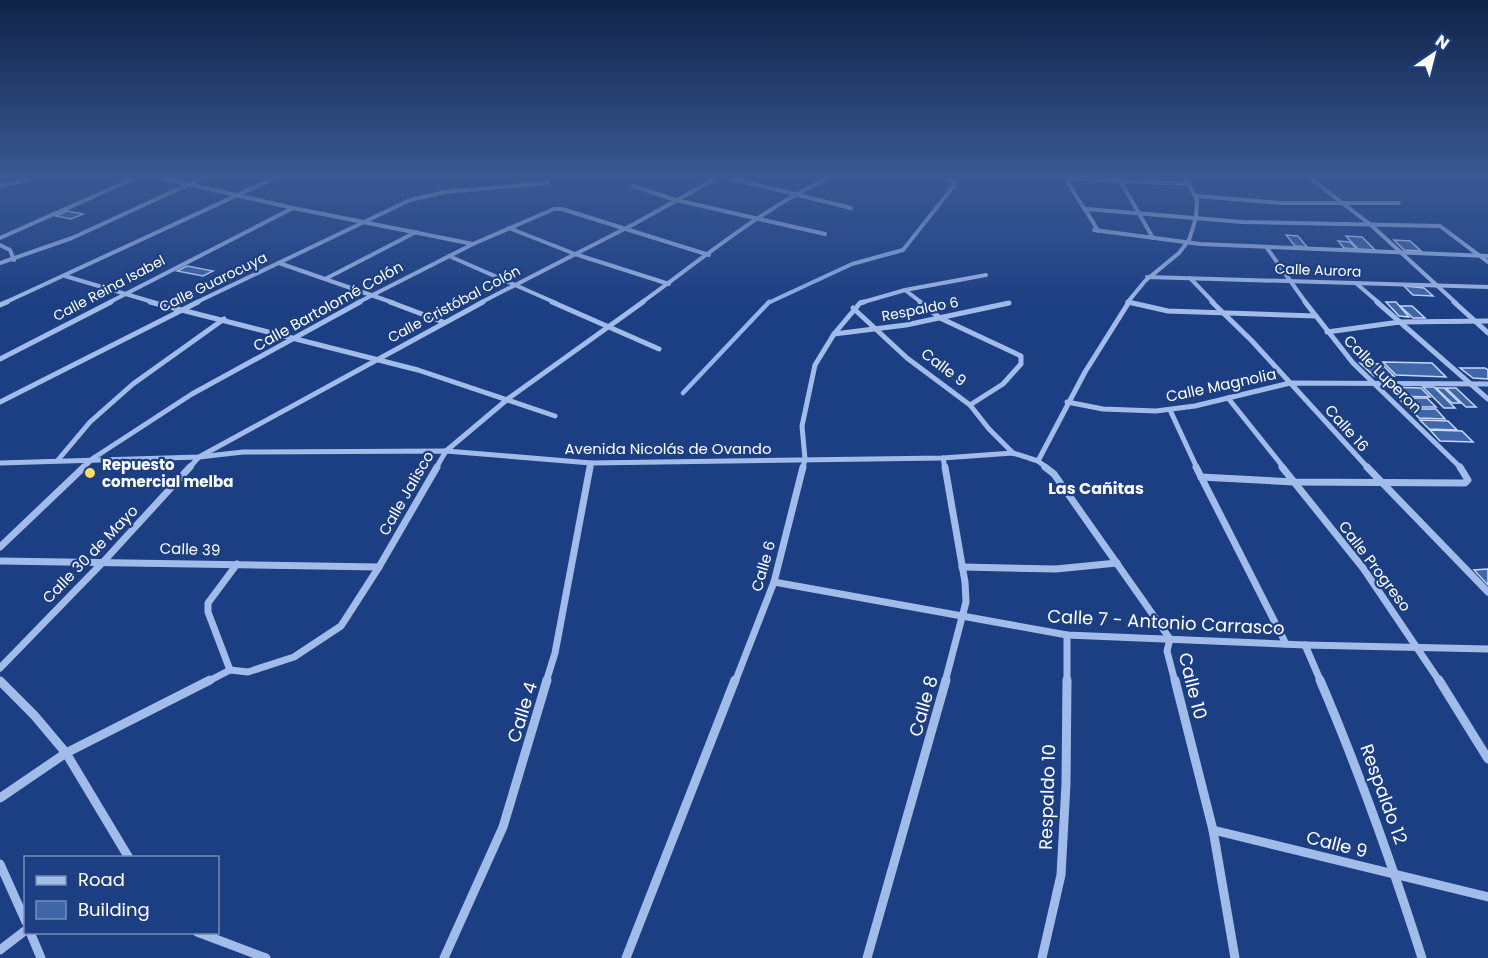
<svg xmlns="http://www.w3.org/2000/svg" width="1488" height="958" font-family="Poppins,sans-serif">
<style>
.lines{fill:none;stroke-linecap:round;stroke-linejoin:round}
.stream-far1{stroke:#95b5ec;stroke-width:4}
.stream{stroke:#95b5ec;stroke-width:4.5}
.building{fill:#4066aa;stroke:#c7d8f8;stroke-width:1.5}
.street-far3{stroke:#a2bcea;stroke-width:4}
.street-far2{stroke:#a2bcea;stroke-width:5}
.street-far1{stroke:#a2bcea;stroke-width:7}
.street{stroke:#a2bcea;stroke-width:9}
.poi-dot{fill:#fbdd60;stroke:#1c3f83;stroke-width:2}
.labels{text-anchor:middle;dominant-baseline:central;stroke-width:4.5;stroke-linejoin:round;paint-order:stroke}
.far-street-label{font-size:14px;fill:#fff;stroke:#1c3f83}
.street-label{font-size:15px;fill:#fff;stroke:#1c3f83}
.poi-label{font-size:15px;font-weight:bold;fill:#fff;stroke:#1c3f83;text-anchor:start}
.neighbourhood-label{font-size:16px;font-weight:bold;fill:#fff;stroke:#1c3f83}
.near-street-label{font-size:18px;fill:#fff;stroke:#1c3f83}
</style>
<rect width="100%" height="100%" fill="#1c3f83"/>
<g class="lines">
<polyline class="stream-far1" points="768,303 852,264 903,250 956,183 941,175"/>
<polyline class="stream" points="683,393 769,302"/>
</g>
<g class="building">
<polygon points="67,211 83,214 71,219 56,216"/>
<polygon points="1286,235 1298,236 1307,247 1295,246"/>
<polygon points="1346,236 1362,237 1375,250 1358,249"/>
<polygon points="1394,240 1410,241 1421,251 1404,250"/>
<polygon points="1338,241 1350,242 1357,249 1344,248"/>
<polygon points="187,266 213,271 203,276 177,271"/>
<polygon points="1404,286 1424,288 1433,296 1413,295"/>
<polygon points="1386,302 1396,302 1409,317 1399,316"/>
<polygon points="1400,306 1412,306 1425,318 1413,318"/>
<polygon points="1383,362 1432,363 1446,377 1396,375"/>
<polygon points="1360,363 1382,364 1394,376 1374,376"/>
<polygon points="1460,368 1485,368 1488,370 1488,379 1473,378"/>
<polygon points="1389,387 1421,388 1430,397 1398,396"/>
<polygon points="1423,387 1434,387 1455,408 1444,408"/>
<polygon points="1436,388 1444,388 1460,403 1452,403"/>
<polygon points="1446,388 1456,388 1476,407 1466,407"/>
<polygon points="1398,398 1427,398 1436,407 1407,407"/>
<polygon points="1410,409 1436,409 1445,419 1419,418"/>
<polygon points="1420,420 1448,421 1457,430 1429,429"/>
<polygon points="1430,430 1462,431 1473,442 1440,441"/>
<polygon points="1488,569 1488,585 1474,570"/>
</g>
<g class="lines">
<g class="street-far3">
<polyline points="148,175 293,208 473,244"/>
<polyline points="1117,175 1153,238"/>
<polyline points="1306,175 1371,225 1456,303"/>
<polyline points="721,176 851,208"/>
<polyline points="0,186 44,175"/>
<polyline points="633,186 676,200 825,234"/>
<polyline points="1196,196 1281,203 1399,203"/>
<polyline points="1087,209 1242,222 1440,226 1488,262"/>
<polyline points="509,228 575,254 669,284"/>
<polyline points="1094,230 1200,244 1488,256"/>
<path d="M 1098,231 C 1088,212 1075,197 1066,178 L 1188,184"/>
<polyline points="0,238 142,175"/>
<polyline points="0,245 10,250 14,260"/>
<polyline points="1267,248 1306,303"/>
<polyline points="449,256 556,303"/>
<polyline points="0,263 72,238 209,175"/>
<polyline points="279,263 394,303"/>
<polyline points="65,276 156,303"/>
<polyline points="1147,277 1488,287"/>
<polyline points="327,278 416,232"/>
<polyline points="1190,278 1214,303"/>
<polyline points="1357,284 1379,303"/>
<polyline points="905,290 922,303"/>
<polyline points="1128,302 1133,303"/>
<polyline points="4,303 281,175"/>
<polyline points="108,303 293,208"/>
<polyline points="195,303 410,200 445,192 547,183"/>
<polyline points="357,303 473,244 554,209 562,209 709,255"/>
<polyline points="480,303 634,224 722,175"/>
<path d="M 641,303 C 702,259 766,205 835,175"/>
<polyline points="860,303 905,290 986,275"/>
<polyline points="1127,303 1145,281 1179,253 1189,240 1196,218 1197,200 1184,175"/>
</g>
<g class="street-far2">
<polyline points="150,302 418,370 555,416"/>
<polyline points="390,302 443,322"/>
<polyline points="552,302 659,349"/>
<polyline points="920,302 940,318 1021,356 1021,364 1003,384 970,405"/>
<polyline points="1128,302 1168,311 1316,316"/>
<polyline points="1212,302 1252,341 1368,468"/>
<polyline points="1305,302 1353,363 1461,468"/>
<polyline points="1377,302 1488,399"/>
<polyline points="1454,302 1488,333"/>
<polyline points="0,305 7,302"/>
<polyline points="853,308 907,358 970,405 989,429 1013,453"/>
<polyline points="1327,332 1400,322 1488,321"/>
<polyline points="834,334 906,325 1009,303"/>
<polyline points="0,359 111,302"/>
<polyline points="1228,398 1284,468"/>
<polyline points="0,402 198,302"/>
<polyline points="1067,402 1103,409 1156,411 1195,406 1290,383 1488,384"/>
<polyline points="1170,410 1197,468"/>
<polyline points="943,458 945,468"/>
<polyline points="58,460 90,422 133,384 224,319"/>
<polyline points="1038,461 1085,372 1129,302"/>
<polyline points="0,463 199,457 243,452 446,451 591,463 943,458 1013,453 1038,461 1047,468"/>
<polyline points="83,468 92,459 192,394 360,302"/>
<polyline points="189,468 199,457 483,302"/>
<polyline points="436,468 446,451 509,398 643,302"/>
<polyline points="590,468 591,463"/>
<polyline points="803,468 805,459 802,426 815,365 834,334 860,303 864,302"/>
</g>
<g class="street-far1">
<polyline points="945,467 965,582 966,602 945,682"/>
<polyline points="1045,467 1054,474 1170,639 1167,651 1175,682"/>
<polyline points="1196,467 1286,644"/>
<polyline points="1282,467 1363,568 1440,682"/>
<polyline points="1367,467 1488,592"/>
<polyline points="1201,477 1294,482 1465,483 1468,480 1460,467"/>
<polyline points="0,547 84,467"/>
<polyline points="0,561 379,567"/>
<polyline points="962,567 1056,569 1117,563"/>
<polyline points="774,582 1067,635 1305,645 1488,649"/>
<polyline points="1305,645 1321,682"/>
<polyline points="0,668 104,561 190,467"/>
<polyline points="230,670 208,612 208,603 237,564"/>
<polyline points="207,682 230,670 248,672 294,657 341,626 379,567 437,467"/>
<polyline points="546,682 555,653 590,467"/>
<polyline points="735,682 774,582 803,467"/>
<polyline points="1067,682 1067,635"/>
</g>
<g class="street">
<polyline points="1175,680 1213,830 1235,958"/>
<path d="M 1320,680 C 1359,771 1392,864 1422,958"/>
<polyline points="1439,680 1488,759"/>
<polyline points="0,681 34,715 66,753 129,858"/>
<polyline points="0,798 66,753 210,680"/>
<polyline points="1213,830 1488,897"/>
<polyline points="0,864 26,922"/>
<polyline points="30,932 41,958"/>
<polyline points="197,932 266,958"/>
<polyline points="0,950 26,930"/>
<polyline points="444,958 503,827 547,680"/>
<polyline points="626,958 735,680"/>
<polyline points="867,958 946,680"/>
<polyline points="1042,958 1061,875 1066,784 1067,680"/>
</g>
</g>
<linearGradient id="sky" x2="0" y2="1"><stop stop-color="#0f2348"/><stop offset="0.57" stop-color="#3a5893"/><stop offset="1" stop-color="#3a5893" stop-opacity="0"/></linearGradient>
<rect width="1488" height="309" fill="url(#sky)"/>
<circle class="poi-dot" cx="90" cy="473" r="6"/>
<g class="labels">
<g class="far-street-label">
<text transform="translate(1318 270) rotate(2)">Calle Aurora</text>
<text transform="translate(213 282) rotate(-26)">Calle Guarocuya</text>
<text transform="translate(109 288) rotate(-28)">Calle Reina Isabel</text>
<text transform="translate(454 304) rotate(-28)">Calle Cristóbal Colón</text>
<text transform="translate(920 309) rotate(-11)">Respaldo 6</text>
</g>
<g class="street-label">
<text transform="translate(328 306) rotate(-29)">Calle Bartolomé Colón</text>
<text transform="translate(944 367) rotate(37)">Calle 9</text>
<text transform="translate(1383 374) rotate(45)">Calle Luperon</text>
<text transform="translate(1221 385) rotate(-12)">Calle Magnolia</text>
<text transform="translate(1347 428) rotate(48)">Calle 16</text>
<text x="668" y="448">Avenida Nicolás de Ovando</text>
<text transform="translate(406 493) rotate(-60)">Calle Jalisco</text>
<text transform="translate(190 549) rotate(2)">Calle 39</text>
<text transform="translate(90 554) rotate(-46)">Calle 30 de Mayo</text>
<text transform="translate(763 566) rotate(-74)">Calle 6</text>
<text transform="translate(1375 566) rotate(53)">Calle Progreso</text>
</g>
<g class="poi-label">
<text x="102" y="464">Repuesto<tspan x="102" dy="17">comercial melba</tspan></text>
</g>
<g class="neighbourhood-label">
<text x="1096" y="488">Las Cañitas</text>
</g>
<g class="near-street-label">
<text transform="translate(1166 622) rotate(3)">Calle 7 - Antonio Carrasco</text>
<text transform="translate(1193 686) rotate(76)">Calle 10</text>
<text transform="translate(923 706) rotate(-74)">Calle 8</text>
<text transform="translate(522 712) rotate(-73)">Calle 4</text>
<text transform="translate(1384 794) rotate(70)">Respaldo 12</text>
<text transform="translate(1047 797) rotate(-88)">Respaldo 10</text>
<text transform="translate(1337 844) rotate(14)">Calle 9</text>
</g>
</g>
<rect x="24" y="856" width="195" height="78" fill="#1c3f83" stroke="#778cb5" stroke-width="1.5"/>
<rect x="36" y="876" width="30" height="9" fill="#a2bcea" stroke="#778cb5" stroke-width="1.5"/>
<text x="78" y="886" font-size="18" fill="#ffffff">Road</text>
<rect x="36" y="901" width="30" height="18" fill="#4066aa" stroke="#778cb5" stroke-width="1.5"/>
<text x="78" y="916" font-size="18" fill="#ffffff">Building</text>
<g transform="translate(1434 54) rotate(35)" stroke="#1c3f83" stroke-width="4.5" paint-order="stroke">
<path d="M0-4.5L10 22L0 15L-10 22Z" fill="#ffffff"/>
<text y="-9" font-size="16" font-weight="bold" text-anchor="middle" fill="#ffffff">N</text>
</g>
</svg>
